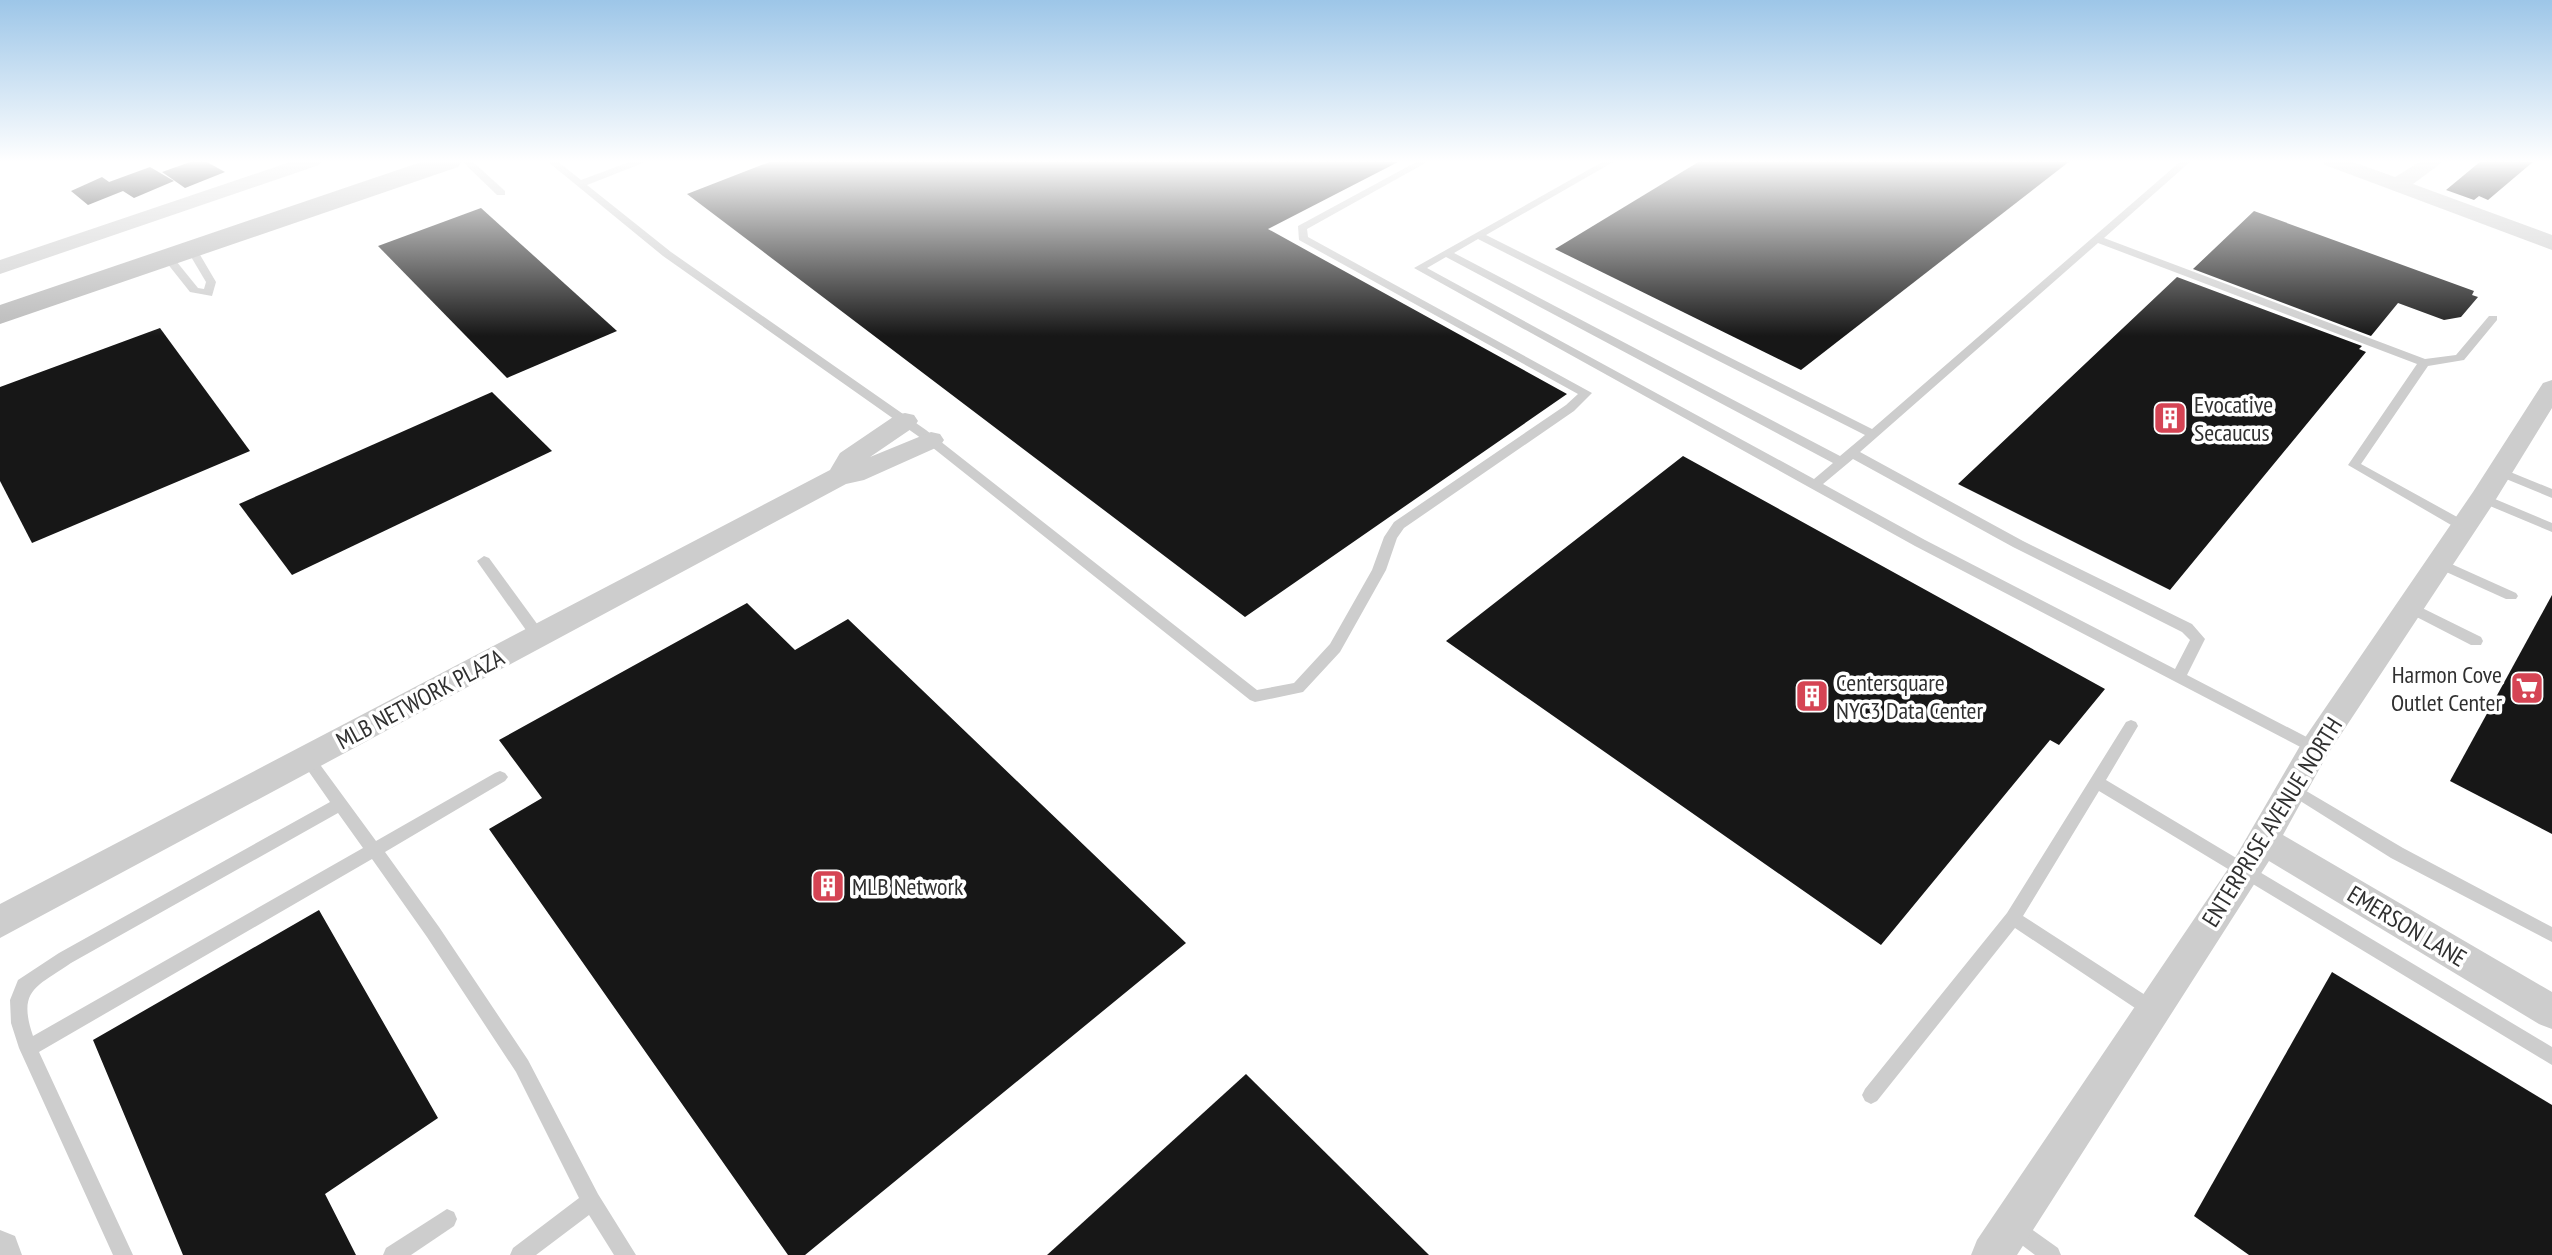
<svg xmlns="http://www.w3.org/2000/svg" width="2552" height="1255" font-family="'PT Sans Narrow',sans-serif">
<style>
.building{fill:#171717}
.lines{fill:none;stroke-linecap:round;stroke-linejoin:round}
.lane{fill:#cdcdcd;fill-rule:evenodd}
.street{fill:#cdcdcd;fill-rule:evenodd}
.secondary{fill:#bababa;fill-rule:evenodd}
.labels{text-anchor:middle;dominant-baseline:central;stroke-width:7;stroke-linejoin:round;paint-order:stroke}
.poi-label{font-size:24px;fill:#303030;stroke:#fff;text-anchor:start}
.street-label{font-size:24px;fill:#303030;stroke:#fff}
</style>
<rect width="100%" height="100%" fill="#fff"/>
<g class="building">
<polygon points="193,161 205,161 225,172 185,188 162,172"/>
<polygon points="772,161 1400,161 1268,229 1567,394 1245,617 687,194"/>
<polygon points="1700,161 2070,161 1801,370 1555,249"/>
<polygon points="2481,161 2534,161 2488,200 2479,196 2474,200 2446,190"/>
<polygon points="150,167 174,181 134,198 123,191 88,205 71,191 102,177 112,184 109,182"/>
<polygon points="481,208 617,331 507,378 378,246"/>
<polygon points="2254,211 2474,291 2472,295 2478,297 2461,317 2444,320 2398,303 2371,336 2193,269"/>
<polygon points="2177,277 2362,346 2359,349 2366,352 2170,590 1958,484"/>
<polygon points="160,328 250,451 32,543 0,481 0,387"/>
<polygon points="492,392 552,451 292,575 239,504"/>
<polygon points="1683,456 2105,689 2059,745 2050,740 1881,945 1446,641"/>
<polygon points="2552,595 2552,834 2450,781"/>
<polygon points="747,603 795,650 848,619 1186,943 805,1255 788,1255 489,829 542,798 499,740"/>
<polygon points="319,910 438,1118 325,1194 356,1255 183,1255 93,1040"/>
<polygon points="2332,972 2552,1105 2552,1255 2249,1255 2194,1216"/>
<polygon points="1246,1074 1429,1255 1047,1255"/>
</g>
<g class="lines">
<g class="lane">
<polygon points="462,161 472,161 505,191 505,195 497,195"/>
<polygon points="547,161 557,161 581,180 632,161 645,161 643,163 587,185 671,252 926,430 1257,690 1294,683 1330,644 1372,570 1384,537 1394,522 1566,405 1578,394 1299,240 1298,226 1418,161 1429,161 1307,229 1308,237 1592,393 1574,411 1404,528 1397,538 1386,570 1340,652 1303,692 1255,702 1250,700 918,436 663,256"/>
<path d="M 1604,161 L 1615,161 L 1486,235 L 1872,429 L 2181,161 L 2191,161 L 2104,238 L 2425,359 L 2456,355 L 2489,316 L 2497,316 L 2497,320 L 2464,360 L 2428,366 L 2361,464 L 2468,523 L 2470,526 L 2463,530 L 2458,529 L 2348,465 L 2417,364 L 2098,243 L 1860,452 L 2023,541 L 2192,624 L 2205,639 L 2187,675 L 2320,744 L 2323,748 L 2320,752 L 2315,754 L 2310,752 L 1915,546 L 1414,268 ZM 1478,239 L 1865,435 L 1840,456 L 1454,253 ZM 1446,257 L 1833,463 L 1814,479 L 1427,268 ZM 1853,459 L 2013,547 L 2182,632 L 2190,640 L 2175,669 L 1925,540 L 1823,484 Z"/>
<polygon points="192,247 196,248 216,282 212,296 190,292 163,258 164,256 172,256 198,288 204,289 206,282 187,250"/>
<polygon points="2498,467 2552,489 2552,498 2494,474 2492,471 2494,468"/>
<polygon points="2483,494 2552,523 2552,532 2478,501 2477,498 2478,495"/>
<polygon points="484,556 489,558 543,632 545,636 543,640 533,640 479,564 477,561"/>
<polygon points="2438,558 2516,593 2518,596 2516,599 2506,599 2433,566 2431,563 2433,560"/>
<polygon points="2410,602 2481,637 2483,641 2481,645 2471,645 2405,611 2403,607 2405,603"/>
<polygon points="2131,720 2136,722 2138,726 2106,780 2552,1047 2552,1065 2099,791 2023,916 2159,1004 2162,1010 2159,1016 2153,1018 2147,1016 2015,928 1877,1101 1871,1104 1865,1101 1862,1095 1865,1089 2007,913 2126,722"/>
<path d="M 308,753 L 313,755 L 376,841 L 495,773 L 500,771 L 505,773 L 508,777 L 505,781 L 385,852 L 439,927 L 528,1060 L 598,1194 L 636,1255 L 614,1255 L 589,1215 L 536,1255 L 510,1255 L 513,1248 L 579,1198 L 516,1072 L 427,937 L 372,859 L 39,1052 L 133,1255 L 113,1255 L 19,1048 L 11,1023 L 10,1000 L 18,980 L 59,953 L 330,802 L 300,759 L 303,755 ZM 338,813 L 363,848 L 33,1036 C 17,989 37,987 71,963 Z"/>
<polygon points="2291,782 2403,848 2552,927 2552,942 2391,858 2286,792 2283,788 2286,784"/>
<polygon points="447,1209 454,1212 457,1219 454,1226 411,1255 383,1255 386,1248"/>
<polygon points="2013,1216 2058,1248 2061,1255 2035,1255 2006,1233 2003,1226 2006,1219"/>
</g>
<g class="street">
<polygon points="293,161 322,161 319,165 0,274 0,260"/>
<polygon points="2322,161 2350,161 2395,177 2421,161 2444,161 2413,184 2552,235 2552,250 2325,165"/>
<polygon points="2552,380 2552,408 2493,504 2326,757 2283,835 2552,992 2552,1029 2539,1024 2269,861 2017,1255 1971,1255 1977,1240 2232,863 2304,739 2473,492 2543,383"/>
<polygon points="905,413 914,415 918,421 914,427 870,457 931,432 940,434 944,440 940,446 864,480 846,484 0,938 0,904 830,470 840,453 896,415"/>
<polygon points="0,1230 15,1236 22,1255 0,1255"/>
</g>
<polygon class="secondary" points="424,161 462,161 458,167 0,324 0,305"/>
</g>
<linearGradient id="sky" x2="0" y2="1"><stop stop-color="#9dc6e8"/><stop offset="0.48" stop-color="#fff"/><stop offset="1" stop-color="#fff" stop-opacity="0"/></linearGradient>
<rect width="2552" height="336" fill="url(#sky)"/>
<defs>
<symbol id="building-square" viewBox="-11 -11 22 22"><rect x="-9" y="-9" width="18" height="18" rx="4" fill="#d54454" stroke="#fff"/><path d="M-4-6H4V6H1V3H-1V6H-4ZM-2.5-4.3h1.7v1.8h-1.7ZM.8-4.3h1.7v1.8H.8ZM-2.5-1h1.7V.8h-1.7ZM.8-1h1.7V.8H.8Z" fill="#fff"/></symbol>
<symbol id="supermarket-square" viewBox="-11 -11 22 22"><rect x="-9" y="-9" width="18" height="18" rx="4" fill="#d54454" stroke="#fff"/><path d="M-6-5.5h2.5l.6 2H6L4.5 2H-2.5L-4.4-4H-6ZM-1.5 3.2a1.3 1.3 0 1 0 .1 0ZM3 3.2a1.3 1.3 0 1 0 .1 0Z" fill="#fff"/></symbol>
</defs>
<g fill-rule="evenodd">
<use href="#building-square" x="2151" y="399" width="38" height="38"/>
<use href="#supermarket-square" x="2508" y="669" width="38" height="38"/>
<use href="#building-square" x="1793" y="677" width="38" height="38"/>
<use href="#building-square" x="809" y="867" width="38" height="38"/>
</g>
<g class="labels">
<g class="poi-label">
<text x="2194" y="404">Evocative<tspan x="2194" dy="28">Secaucus</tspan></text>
<text x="2502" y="674" text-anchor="end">Harmon Cove<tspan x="2502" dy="28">Outlet Center</tspan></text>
<text x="1836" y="682">Centersquare<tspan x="1836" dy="28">NYC3 Data Center</tspan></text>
<text x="852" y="886">MLB Network</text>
</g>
<g class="street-label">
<text transform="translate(420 699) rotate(-28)">MLB NETWORK PLAZA</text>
<text transform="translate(2272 822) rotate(-58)">ENTERPRISE AVENUE NORTH</text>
<text transform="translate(2407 926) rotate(31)">EMERSON LANE</text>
</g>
</g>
</svg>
